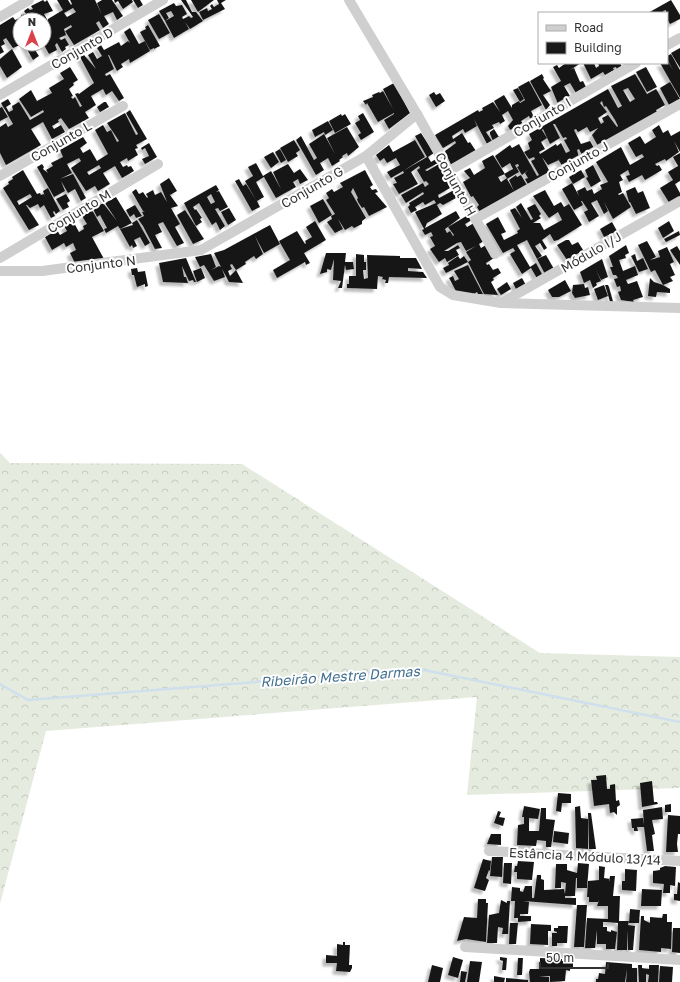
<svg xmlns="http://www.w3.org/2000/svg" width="680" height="982" font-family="'Golos Text',sans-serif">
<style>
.forest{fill:url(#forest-crowns)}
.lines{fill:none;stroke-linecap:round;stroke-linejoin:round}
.stream{stroke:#cfe0ec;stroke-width:2.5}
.building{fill:#191919;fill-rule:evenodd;filter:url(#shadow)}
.street{stroke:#cfcfcf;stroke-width:10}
.labels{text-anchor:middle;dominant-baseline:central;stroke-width:4;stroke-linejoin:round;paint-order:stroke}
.street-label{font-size:13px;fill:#323232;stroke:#fff}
.water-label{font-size:14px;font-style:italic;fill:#437191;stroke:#fff}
</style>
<defs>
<pattern id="forest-crowns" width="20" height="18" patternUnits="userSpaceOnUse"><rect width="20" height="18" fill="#e5ebdf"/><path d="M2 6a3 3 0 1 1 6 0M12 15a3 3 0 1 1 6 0" fill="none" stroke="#c5cac0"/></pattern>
<filter id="shadow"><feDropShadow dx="-3.5" dy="3.5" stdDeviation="1" flood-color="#0004"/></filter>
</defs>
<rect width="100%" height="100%" fill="#fff"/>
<polygon class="forest" points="0,453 10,463 242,464 540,653 680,657 680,788 467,795 477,697 46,731 0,904"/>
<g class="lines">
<polyline class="stream" points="0,684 28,700 419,669 680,722"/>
</g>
<g class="building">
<path d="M 43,0 L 45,2 L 47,0 L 53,11 L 44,14 L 48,21 L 48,19 L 63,10 L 57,0 L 68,0 L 71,5 L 72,4 L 70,0 L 95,0 L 102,15 L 97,3 L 102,0 L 112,0 L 123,16 L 117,20 L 113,12 L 104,16 L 109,24 L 103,28 L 99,21 L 96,23 L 100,30 L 74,45 L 65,31 L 72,27 L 71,25 L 64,29 L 66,35 L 59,38 L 61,40 L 65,38 L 69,45 L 65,47 L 66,49 L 62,52 L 57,43 L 55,45 L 57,50 L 49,54 L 44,45 L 36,50 L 34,47 L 31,51 L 35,50 L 39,56 L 33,60 L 24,44 L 44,44 L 44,20 L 20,20 L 20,45 L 13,48 L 6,38 L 3,40 L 5,44 L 1,46 L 4,52 L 0,54 L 0,25 L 13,17 L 15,20 L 22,17 L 21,15 L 26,14 L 24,11 L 28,8 L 30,10 L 33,9 L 31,6 ZM 73,8 L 76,12 L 67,17 L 64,13 Z"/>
<polygon points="114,0 132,0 133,2 123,9 118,1 115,3"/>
<polygon points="133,0 140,0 143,5 138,8"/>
<polygon points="181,0 186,0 192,12 196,12 203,21 190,29 185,22 189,29 174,38 165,21 174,16 171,11 166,13 169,18 165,21 159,11 174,3 176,6 182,5 187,14 182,17 183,19 189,16 191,18 193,17"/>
<polygon points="191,0 214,0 198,12"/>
<polygon points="217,0 226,0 221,3 225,9 203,20 199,12 207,8 208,11 212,9 210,6 212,4 214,7 219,4"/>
<polygon points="671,0 680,15 680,19 670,24 667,19 666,10 663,11 664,13 648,13"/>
<polygon points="159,14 170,33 159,39 148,20"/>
<polygon points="148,25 160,46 154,49 154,48 150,50 140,32 146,29 145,27"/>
<polygon points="130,28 139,44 145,41 150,51 130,63 129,59 121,64 123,67 117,71 109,55 108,55 114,69 105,74 106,76 110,74 124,98 119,101 112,91 106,95 103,89 91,96 96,105 85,112 89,118 69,129 61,118 58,120 59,122 52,126 54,129 61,125 65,132 52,139 43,122 31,129 41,145 6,165 0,153 0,127 6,123 8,127 13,124 1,103 8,99 11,104 6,107 9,112 13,110 12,106 19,102 30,120 44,112 43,110 31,117 19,99 31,90 37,101 52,93 49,88 64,79 60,73 70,67 78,80 73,83 74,85 69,89 73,96 71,97 73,99 75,97 80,107 82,106 75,94 78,93 79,94 94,83 80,57 84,55 96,69 88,55 93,52 97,59 102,56 97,48 101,45 104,50 119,42 121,46 128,41 130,43 124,32"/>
<polygon points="680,48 680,68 671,53"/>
<polygon points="12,49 22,67 7,78 0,66 0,59"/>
<polygon points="671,54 680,70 680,98 660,63 667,63 667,60 673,70 667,59 667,56"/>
<polygon points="566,63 581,63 570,70 574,68 580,82 583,81 586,87 576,93 570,83 564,86 570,96 558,104 551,87 561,81 553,67 557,65 559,68"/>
<polygon points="583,63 594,63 596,68 599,66 598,63 620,63 622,67 617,70 616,67 613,68 614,70 605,75 603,72 591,79"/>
<polygon points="646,67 657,87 647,92 636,72"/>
<polygon points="542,74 544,78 543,79 551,91 543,95 550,105 546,110 530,81"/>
<path d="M 635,74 L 647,94 L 656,89 L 658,92 L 665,105 L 656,110 L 657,112 L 598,146 L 592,135 L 598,128 L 590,132 L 587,127 L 578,132 L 576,129 L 574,130 L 581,144 L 590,141 L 594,148 L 582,155 L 579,149 L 577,150 L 579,157 L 563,167 L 558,159 L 559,160 L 548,165 L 542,157 L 551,174 L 529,186 L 525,179 L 528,178 L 525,173 L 528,170 L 522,175 L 517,167 L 519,166 L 518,164 L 515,165 L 519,172 L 507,179 L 514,191 L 509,180 L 516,175 L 517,177 L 521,175 L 528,187 L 481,214 L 477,207 L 479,205 L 473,196 L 471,197 L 463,182 L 470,178 L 464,171 L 470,168 L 474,175 L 485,168 L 482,161 L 493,155 L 505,174 L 498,177 L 501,182 L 507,178 L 504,174 L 513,169 L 510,163 L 502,168 L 495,156 L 510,145 L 512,148 L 519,144 L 537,176 L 539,175 L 531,161 L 535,159 L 534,157 L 529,159 L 524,152 L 530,149 L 528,143 L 532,140 L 529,134 L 608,89 L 618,108 L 622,106 L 611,86 ZM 628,88 L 635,99 L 630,102 L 623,90 ZM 602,101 L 604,107 L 606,106 L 615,120 L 624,114 L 615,120 L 618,126 L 617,127 L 608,115 L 602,118 L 604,122 L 601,124 L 598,118 L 607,112 L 600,103 ZM 553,124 L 555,124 L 563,138 L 566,137 L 567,139 L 564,140 L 570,151 L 566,153 L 561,143 L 557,146 L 556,144 L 540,154 L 539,152 L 545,149 L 541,142 L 547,138 L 542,130 L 543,129 L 550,144 L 560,138 Z"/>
<polygon points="529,81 542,105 531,111 534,117 530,119 529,116 521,121 523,124 511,131 508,126 513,120 508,111 502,115 505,121 500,124 499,122 492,125 494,128 486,132 492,141 487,144 474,119 477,126 465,133 463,129 452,136 453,139 462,133 468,143 470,142 476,151 451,165 445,151 456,143 455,141 443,148 435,135 478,110 479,112 483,110 482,108 493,102 500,112 494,101 504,95 512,108 512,105 519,101 520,103 525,100 526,102 518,87"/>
<polygon points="670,82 680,99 669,105 660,88"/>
<polygon points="394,83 410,113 389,129 384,120 394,114 394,113 378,122 367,103 366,105 363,101 373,97 372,95 379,92 380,93 383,91 393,109 383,89"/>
<polygon points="518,88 524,99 520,102 513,90"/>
<polygon points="434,92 436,95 440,93 445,101 436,107 429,95"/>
<polygon points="104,102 106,102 109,107 100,112 97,107"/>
<polygon points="2,107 8,117 0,121 0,108"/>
<path d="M 130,110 L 147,139 L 136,145 L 138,148 L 135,149 L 138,155 L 128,161 L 127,158 L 120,162 L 123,167 L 127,165 L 128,167 L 131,166 L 134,171 L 122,178 L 115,166 L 103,173 L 110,184 L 98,191 L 95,186 L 86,191 L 71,168 L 81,161 L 79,158 L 67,164 L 72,173 L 60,179 L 73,174 L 86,198 L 81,201 L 75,189 L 68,193 L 61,181 L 65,191 L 54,197 L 37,167 L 42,164 L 44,167 L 43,169 L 48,173 L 46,170 L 53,166 L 51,163 L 63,157 L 60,150 L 83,137 L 87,143 L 80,148 L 83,153 L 90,149 L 97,161 L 108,154 L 95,130 L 103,125 L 107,132 L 111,130 L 117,142 L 119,141 L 107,123 L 125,113 L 136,135 L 138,134 L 126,113 ZM 99,165 L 101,168 L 89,175 L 87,172 Z"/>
<polygon points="363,113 374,132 361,140 358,135 361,133 355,123 360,120 358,116"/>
<polygon points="341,114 342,116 345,114 351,124 335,133 329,121"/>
<polygon points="328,121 333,130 325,135 324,132 315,137 312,130"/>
<polygon points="659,125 663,133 668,130 671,136 680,131 680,152 674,141 679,152 666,161 665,159 655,164 657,166 659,165 662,170 645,180 642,175 629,182 626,176 630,175 628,170 620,175 623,180 619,182 622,192 618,194 619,195 623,193 631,207 613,219 604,202 608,211 604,214 597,200 591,203 599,216 589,222 584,212 588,210 582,201 581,201 583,205 574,210 562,189 572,183 579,196 577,191 585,187 587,191 592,189 594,194 602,189 600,185 608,182 596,162 621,147 630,165 644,157 642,154 636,157 628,143 640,136 655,160 645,144 656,137 652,130"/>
<polygon points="347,127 359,147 348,156 347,153 342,156 343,157 339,160 340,161 332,166 328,158 320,163 324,170 316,175 296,140 301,136 314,160 317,158 309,144 324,134 335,154 327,138"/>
<polygon points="494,129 499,137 493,141 490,134 490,132"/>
<polygon points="421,133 434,153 428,157 431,162 436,159 438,163 425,170 427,171 439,164 450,188 438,195 439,198 454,190 456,194 455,195 456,198 443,205 440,203 437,205 442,214 427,223 425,228 456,211 460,218 445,229 447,233 450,231 453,236 454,235 448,227 468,215 472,220 465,224 467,227 474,223 484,241 479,244 481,248 486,245 494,258 486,263 487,265 489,264 493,270 498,268 501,273 493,278 494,280 491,282 498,295 484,294 468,262 446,273 443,268 449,265 448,263 458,256 460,259 464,256 468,262 471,260 466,252 476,246 466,251 461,242 457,243 444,251 448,251 458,245 460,248 456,250 459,255 447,262 445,258 439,262 430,249 435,246 430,237 433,236 431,232 425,235 422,230 424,229 415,212 436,203 434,200 425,205 423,202 415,207 417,210 411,213 408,207 410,205 409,203 424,194 423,192 406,203 401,195 423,183 425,187 429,184 426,181 424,182 417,170 420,168 419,166 411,172 418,184 399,194 393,184 397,183 394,178 404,173 403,171 391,178 387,172 400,165 396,158 387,163 384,158 380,161 376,155 389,145 393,152 415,140 425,157 403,171 427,157 415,136"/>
<polygon points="294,140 300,150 296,153 298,156 288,162 280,148"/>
<polygon points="149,143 157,157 145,164 142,159 149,156 145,148 142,150 141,148"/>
<polygon points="280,149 286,160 281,163 275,152"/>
<polygon points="273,152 279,162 271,168 264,157"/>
<polygon points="680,153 680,181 675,184 680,193 680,198 670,204 660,188 673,180 668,172 678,166 673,157"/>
<polygon points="256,163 263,176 271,171 281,189 273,172 288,164 294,173 300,169 308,180 300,184 298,179 293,182 296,187 276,198 264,177 256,182 264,197 257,201 260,207 252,211 235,181 239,179 243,186 246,184 256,200 245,181 253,176 248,167"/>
<polygon points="593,165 601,181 591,187 586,178 588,177 585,170"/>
<path d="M 23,170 L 37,194 L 40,193 L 41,195 L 44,194 L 46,199 L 43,191 L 48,188 L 60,211 L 56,214 L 54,211 L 53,212 L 55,216 L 51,218 L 44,205 L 40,208 L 38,204 L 30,208 L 27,205 L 26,205 L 39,225 L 29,230 L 3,188 L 9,184 L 8,182 L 13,179 L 12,177 ZM 30,194 L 32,197 L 19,205 L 17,201 Z"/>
<polygon points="365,170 373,185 370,187 372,190 376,189 378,192 375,193 387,207 369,216 364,207 362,208 358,202 357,199 358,198 353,188 351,192 366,218 362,221 362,224 354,228 352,226 345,230 338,219 343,229 335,233 327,222 332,219 331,216 335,214 326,200 329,198 326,193 332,189 334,192 343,187 340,183"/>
<polygon points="581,170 585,177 573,184 569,177"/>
<polygon points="169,178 177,191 170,195 178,206 171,208 180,224 175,227 184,243 177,246 163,222 158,224 162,232 155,235 162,248 155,249 143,226 138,219 144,216 142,212 145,211 143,211 132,192 136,189 139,194 143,192 147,198 148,197 146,194 153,190 155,195 161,192 167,202 160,184"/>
<path d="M 216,185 L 219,190 L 216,192 L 219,191 L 228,207 L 220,211 L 218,208 L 215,209 L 225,226 L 220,230 L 216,222 L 212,225 L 199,203 L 193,207 L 195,210 L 196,209 L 202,218 L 200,219 L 202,222 L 196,226 L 184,203 ZM 211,194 L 215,202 L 211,204 L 207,197 Z"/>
<polygon points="635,187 638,193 643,191 650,208 636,214 630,202 629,202 626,191"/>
<polygon points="545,190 554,206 561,202 564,207 569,204 582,225 558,240 554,241 550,234 542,240 547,248 544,250 540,243 535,246 542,256 537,259 527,240 517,245 530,267 536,263 543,276 538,280 531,268 522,274 510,254 515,251 513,248 503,253 486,224 498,217 506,232 501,234 504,240 518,233 517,231 520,229 510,210 515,208 522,218 516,207 521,203 531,220 533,219 527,208 535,204 541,214 539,216 541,218 533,223 540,223 544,230 562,220 558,212 549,218 533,196"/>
<polygon points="66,194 70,201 67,203 69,207 63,210 56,199"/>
<polygon points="116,197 132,223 120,229 118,226 106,233 104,229 107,228 100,215 97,217 93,209 103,203 117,221 105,203"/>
<polygon points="323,199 332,215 319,223 310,206"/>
<polygon points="135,205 142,216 136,218 134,214 130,217 126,210"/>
<polygon points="229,208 236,220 228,225 221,212"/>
<polygon points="92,210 104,231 92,237 104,259 75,263 70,253 76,250 73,243 66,247 64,243 52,250 45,237 57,230 60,235 67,231 64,226 73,221 79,232 84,229 83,226 87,224 82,216"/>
<polygon points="185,210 204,239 193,244 177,215"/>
<polygon points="137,220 150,243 145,246 140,237 134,240 137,246 133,248 132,245 130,247 120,229 133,225 132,223"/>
<polygon points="315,221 326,240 304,253 310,263 306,265 305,262 277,278 273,270 290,260 279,241 297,231 305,244 306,243 305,241 312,237 306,227"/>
<polygon points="669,221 674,231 663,238 658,228"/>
<polygon points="612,222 617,231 604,237 600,229"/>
<polygon points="270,225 280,244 264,253 255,236 263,254 256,259 254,256 245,262 246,264 236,270 232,264 230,265 232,269 228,271 230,276 236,270 243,283 229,282 222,269 225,277 214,281 204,265 200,267 195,257 211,254 216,267 211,270 219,266 221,267 214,253 224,250"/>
<polygon points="679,231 680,235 666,242 664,239"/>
<polygon points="566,240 569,240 572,245 578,242 585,253 569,263 557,245"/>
<polygon points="647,241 656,257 650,260 660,257 658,251 667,247 674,262 670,264 675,275 670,277 673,281 663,285 670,289 670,293 657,292 656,297 648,296 650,278 654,282 663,285 655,270 651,272 638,245"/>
<polygon points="626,245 629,253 625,255 626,258 619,260 623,271 635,266 638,275 626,280 628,284 637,281 643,297 633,300 634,302 621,300 618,292 621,291 620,286 617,287 614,279 618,278 616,275 613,275 610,267 613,267 609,256"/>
<polygon points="677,246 680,251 680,265 670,250"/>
<polygon points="326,253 346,253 345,262 353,262 354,269 346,270 345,265 342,288 338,288 341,281 333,280 334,259 331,270 327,269 327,272 320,274"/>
<polygon points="356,254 364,255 364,262 366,262 366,270 363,270 364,279 368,278 367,255 400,256 400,258 416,258 422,269 408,268 408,271 423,272 427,278 389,277 388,283 385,283 386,280 382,279 383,277 378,276 377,289 347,288 347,284 349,284 349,276 356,276"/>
<polygon points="635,254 637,261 643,258 648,269 639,272 631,256"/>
<polygon points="546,255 554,269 545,274 537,259"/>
<polygon points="186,258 196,282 194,282 193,280 189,281 182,266 184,277 186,277 188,283 163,282 159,263"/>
<polygon points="602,259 608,277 601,280 596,270 601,281 596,283 597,285 593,288 590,280 584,283 580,272"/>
<polygon points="468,265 471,271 483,294 478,294 477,292 474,294 457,293 449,278 453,276 455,281 459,279 454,271"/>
<polygon points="137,268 138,272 145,271 148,286 145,287 145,284 137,287 134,275 132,275 131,269"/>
<polygon points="201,268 205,278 197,282 193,271"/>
<polygon points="522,278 527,287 518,293 513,283"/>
<polygon points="565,280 571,291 559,297 552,297 548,290"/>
<polygon points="507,282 511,289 501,295 497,289"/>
<polygon points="584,284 585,288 588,287 590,295 575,298 572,293 573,285"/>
<polygon points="604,285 608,296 598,300 594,289"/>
<polygon points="605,285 608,285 609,287 614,305 611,305"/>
<polygon points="606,775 607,789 610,789 610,785 615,784 616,801 619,800 620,805 617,807 617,815 614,812 610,813 609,804 594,806 591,780 597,780 596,776"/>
<polygon points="652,781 654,802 657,802 658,804 642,807 640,783"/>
<polygon points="558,793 571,794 571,803 562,803 561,812 556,811"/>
<polygon points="671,804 671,812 665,812 665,805"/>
<polygon points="524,806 540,809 538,819 529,818 529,831 539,831 541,808 546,808 546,819 555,820 551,847 546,847 546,841 537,840 536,846 517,845 518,825 524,824 524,817 522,817"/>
<polygon points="580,806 581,818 588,819 588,849 576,848 575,807"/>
<polygon points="662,807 663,819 652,820 655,834 652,835 654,851 647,851 644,827 637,827 638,831 634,831 634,828 632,828 631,819 643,818 644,825 643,810"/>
<polygon points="498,811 501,812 499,817 505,818 503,826 494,823"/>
<polygon points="588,813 591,813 596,849 589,849"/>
<polygon points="668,815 680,816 680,834 678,834 677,844 678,852 666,852"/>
<polygon points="554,831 569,833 568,844 553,842"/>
<polygon points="491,834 501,834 501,845 487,844"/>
<polygon points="492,857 503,857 502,877 490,876"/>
<polygon points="483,859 491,861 490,871 489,870 486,878 489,880 485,891 474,888"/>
<polygon points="518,861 534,862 532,880 517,879 517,872 514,872 515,866 517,866"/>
<polygon points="504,863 512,863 511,884 503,883"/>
<polygon points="578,863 589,864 587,888 577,888 577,878 576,878 575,896 565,896 565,898 576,898 576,905 523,901 529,902 528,914 520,914 520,916 531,916 531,921 518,922 518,918 514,918 515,901 511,901 512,887 520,888 520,891 523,892 525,886 532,886 532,898 534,898 537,875 541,875 541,879 544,880 544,890 564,889 565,894 566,883 561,882 561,888 555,888 556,864 567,864 567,870 577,873"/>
<polygon points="599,866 605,867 604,878 610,879 609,882 610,876 615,876 613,896 620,896 619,921 629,921 628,925 635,926 633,950 628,950 628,930 627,950 617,950 618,923 607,922 603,922 603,927 607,927 607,931 611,932 611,930 617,932 615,949 606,949 606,944 597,944 597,930 595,948 585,948 587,918 608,919 608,906 597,906 599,900 598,902 589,902 589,897 587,897 588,881 599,880"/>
<polygon points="665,866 676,867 675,886 670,885 670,893 663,893 664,884 653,883 653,871 660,870 660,868"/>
<polygon points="625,869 637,870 636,891 622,890 622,881 625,881"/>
<polygon points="678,882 680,883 680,901 674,900 674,894 677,894"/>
<polygon points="642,889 662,890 661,906 641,906"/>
<polygon points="478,899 486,899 486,903 488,903 486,942 466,939 457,941 464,917 477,918"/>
<polygon points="501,900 507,903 507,901 510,901 508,934 502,934 503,928 498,927 497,943 487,943 489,915 499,913"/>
<polygon points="577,905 587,905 584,947 574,947"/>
<polygon points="630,909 640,910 639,923 629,923"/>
<polygon points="663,914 667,914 667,922 672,922 671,949 661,948 661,952 639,950 641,916 644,916 644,920 650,923 650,917 662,918"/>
<polygon points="510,923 518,923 516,944 509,944"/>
<polygon points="531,924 551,925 551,931 548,931 548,945 530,944"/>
<polygon points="558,926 568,926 567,943 557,943 557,946 552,946 552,933 557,933 557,932 554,931 554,928 558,928"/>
<polygon points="673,928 680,928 680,953 672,952"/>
<polygon points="343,942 345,942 345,945 350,945 349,965 352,965 352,968 350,972 336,971 337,963 326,963 326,955 337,956 337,944 343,945"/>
<polygon points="453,957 463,960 458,978 448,975"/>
<polygon points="500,957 507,958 506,970 502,970 503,961 500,960"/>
<polygon points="518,958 523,958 522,975 517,975"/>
<polygon points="540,958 562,959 562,961 573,960 573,967 570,967 570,971 566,970 565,981 550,982 550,976 539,976 549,977 549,982 530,982 529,972 530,969 540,969"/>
<polygon points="470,961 482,962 479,982 467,982"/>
<polygon points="606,962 632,964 632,968 637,968 637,982 626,982 627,969 625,982 596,982 596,979 598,979 599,973 605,974"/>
<polygon points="432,965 443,968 440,982 428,982"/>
<polygon points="638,965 642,965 642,968 649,969 649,965 659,965 658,982 648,982 649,975 646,974 646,982 639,982"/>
<polygon points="660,966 673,967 672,982 659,982"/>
<polygon points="461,971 467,972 465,982 460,982"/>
<polygon points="494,976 505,978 504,982 494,982"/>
<polygon points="506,978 528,980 528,982 506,982"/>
</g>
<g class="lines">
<g class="street">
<polyline points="349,0 417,114 495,254"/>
<polyline points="0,17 29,0"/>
<polyline points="667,45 680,38"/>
<polyline points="0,95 163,0"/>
<polyline points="366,156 440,287 453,295 501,303 680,308"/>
<polyline points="449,171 636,63"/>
<polyline points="0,176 123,106"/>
<polyline points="475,219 680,104"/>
<polyline points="0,258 158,164"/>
<polyline points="0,271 42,271 201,250 366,156 417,114"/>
<polyline points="501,303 680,201"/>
<polyline points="489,851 680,861"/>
<polyline points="465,947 680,960"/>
</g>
</g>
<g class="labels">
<g class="street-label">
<text transform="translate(82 48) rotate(-30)">Conjunto D</text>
<text transform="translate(542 117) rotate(-30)">Conjunto I</text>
<text transform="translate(61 141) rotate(-30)">Conjunto L</text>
<text transform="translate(578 161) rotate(-29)">Conjunto J</text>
<text transform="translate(456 184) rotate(61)">Conjunto H</text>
<text transform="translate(312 187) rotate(-30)">Conjunto G</text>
<text transform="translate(79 211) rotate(-31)">Conjunto M</text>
<text transform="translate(591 252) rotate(-30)">Módulo I/J</text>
<text transform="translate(101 264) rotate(-7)">Conjunto N</text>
<text transform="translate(585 856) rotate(3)">Estância 4 Módulo 13/14</text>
</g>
<g class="water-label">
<text transform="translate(340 676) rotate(-4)">Ribeirão Mestre Darmas</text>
</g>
</g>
<rect x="538" y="12" width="130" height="52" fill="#ffffff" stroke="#adadad"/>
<rect x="546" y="25" width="20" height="6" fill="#cfcfcf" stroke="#adadad"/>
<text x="574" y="32" font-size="12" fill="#323232">Road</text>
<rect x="546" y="42" width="20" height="12" fill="#191919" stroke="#adadad"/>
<text x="574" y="52" font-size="12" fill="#323232">Building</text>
<g transform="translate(32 32)"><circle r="19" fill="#ffffff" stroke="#adadad"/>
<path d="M0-3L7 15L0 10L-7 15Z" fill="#dc4149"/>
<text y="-6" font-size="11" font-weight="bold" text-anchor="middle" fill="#323232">N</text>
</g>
<path d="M540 962v6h68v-6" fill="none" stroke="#323232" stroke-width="2"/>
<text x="546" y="962" font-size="12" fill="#323232" stroke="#ffffff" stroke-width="3" paint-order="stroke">50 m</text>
</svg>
